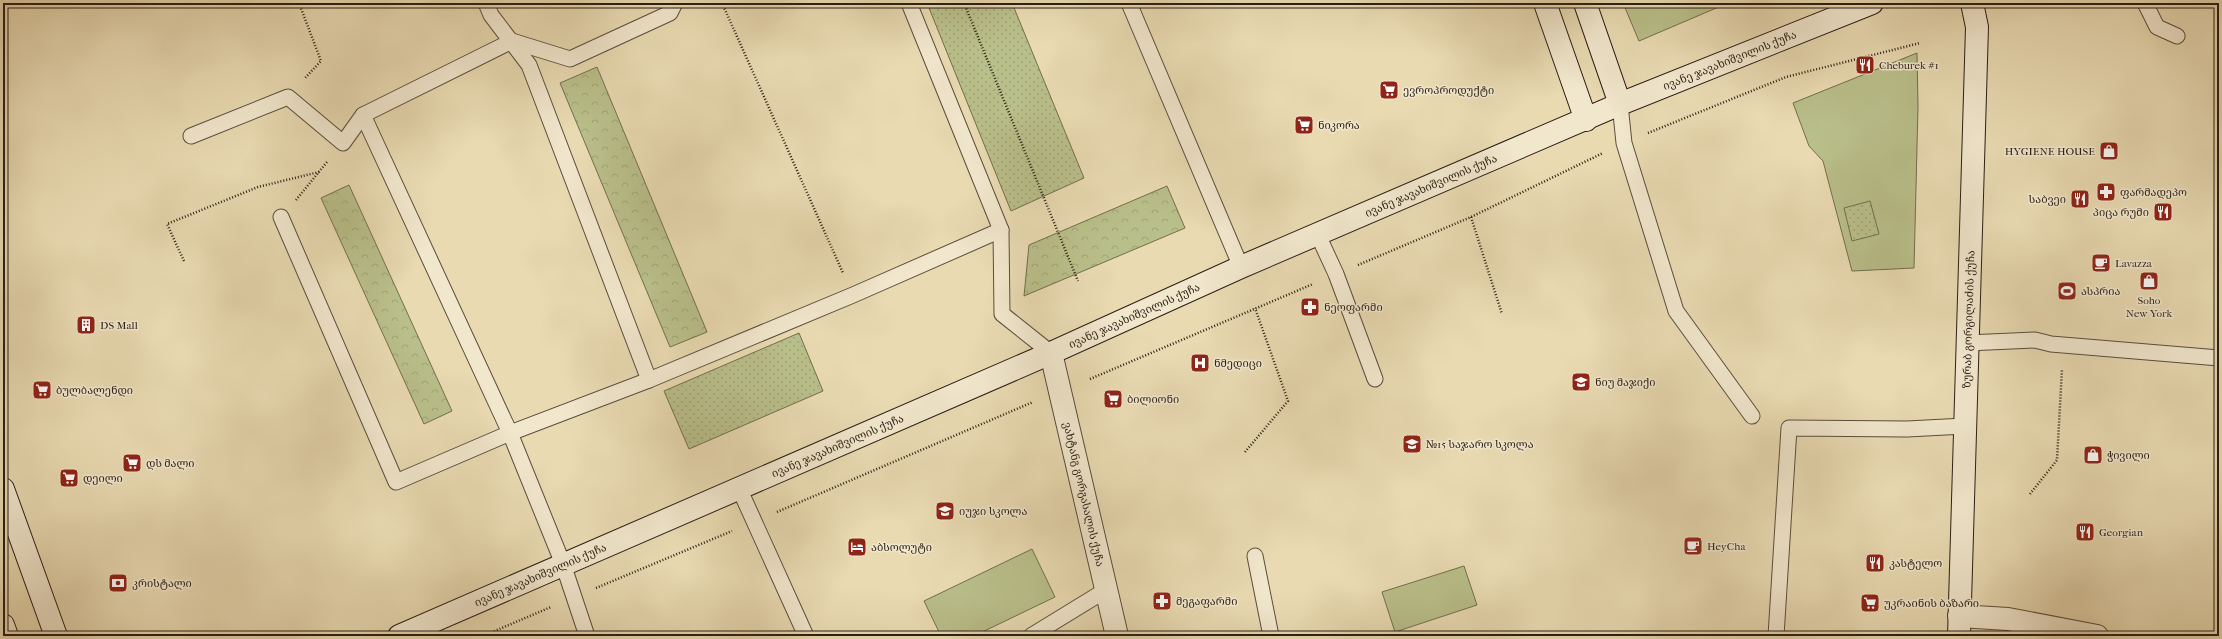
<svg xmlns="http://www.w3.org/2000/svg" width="2222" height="639" font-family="'IM FELL French Canon','Noto Serif Georgian',serif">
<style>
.grass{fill:#b9bf8a;stroke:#726e4f}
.forest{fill:url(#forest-crowns);stroke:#726e4f}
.park{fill:url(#park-dots);stroke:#726e4f}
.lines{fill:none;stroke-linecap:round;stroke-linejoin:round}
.lane-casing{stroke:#5a4d3c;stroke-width:17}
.street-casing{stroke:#5a4d3c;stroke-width:24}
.secondary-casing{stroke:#2a1e14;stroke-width:24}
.path{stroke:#2a1e14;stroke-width:2.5;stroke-dasharray:1 2;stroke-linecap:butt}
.lane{stroke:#f1e7cd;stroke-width:15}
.street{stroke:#f1e7cd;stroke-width:22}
.secondary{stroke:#f1e7cd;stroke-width:22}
.labels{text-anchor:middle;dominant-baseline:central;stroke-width:3;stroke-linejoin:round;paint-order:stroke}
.street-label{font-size:11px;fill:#2a1e14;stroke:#f1e7cd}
.poi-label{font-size:11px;fill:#2a1e14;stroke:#f1e7cd;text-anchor:start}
</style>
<defs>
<pattern id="forest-crowns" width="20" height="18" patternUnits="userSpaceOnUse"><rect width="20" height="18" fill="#b9bf8a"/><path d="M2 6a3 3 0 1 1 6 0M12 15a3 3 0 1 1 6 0" fill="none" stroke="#9fa476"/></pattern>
<pattern id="park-dots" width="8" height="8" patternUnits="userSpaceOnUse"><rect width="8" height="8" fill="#b9bf8a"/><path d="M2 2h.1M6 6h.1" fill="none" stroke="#9fa476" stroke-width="1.8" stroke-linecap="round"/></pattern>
</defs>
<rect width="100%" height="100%" fill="#e9dab2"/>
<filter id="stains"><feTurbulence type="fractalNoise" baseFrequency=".005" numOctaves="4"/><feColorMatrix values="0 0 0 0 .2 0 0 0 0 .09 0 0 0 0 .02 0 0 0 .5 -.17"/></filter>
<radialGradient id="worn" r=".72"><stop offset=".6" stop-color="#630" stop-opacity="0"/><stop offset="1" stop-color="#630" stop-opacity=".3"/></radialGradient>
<g class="grass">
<polygon points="1623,3 1728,3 1639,41"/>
<polygon points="1917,53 1918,107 1914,268 1852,271 1823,161 1809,146 1793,103"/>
<polygon points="1032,549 1055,597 974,636 941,636 924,601"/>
<polygon points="1464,566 1477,605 1395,632 1382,592"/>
</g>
<g class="forest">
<polygon points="597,67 707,332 670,347 560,83"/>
<polygon points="349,185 452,411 424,424 321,198"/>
<polygon points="1167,186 1185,228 1024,296 1029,245"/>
</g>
<g class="park">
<polygon points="927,3 1012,3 1084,178 1011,211"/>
<polygon points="1870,201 1879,234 1852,241 1844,208"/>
<polygon points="799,333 823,391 689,449 664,391"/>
</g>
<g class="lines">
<defs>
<g id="lane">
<polyline points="486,3 491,15 529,65 649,380"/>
<polyline points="909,3 1001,230 1002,314 1051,353"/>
<polyline points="1129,3 1241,267"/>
<polyline points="2145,3 2157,27 2177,36"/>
<polyline points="1620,104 1624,143 1676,311 1752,416"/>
<polyline points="363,115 510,433 563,564 587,636"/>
<polyline points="191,136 288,97 343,143 363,115 512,41 570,59 670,13 675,3"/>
<polyline points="281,217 396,482 510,433 649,380 853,295 1001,230"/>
<polyline points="1318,235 1336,274 1375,379"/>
<polyline points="1967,343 2035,340 2051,344 2219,358"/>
<polyline points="739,488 806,636"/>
<polyline points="1255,556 1271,636"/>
<polyline points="1031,636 1106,590"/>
<polyline points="1776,636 1789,428 1907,429 1965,426"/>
</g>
<g id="street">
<path id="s1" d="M 1051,353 L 1117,636"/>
<polyline points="1959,616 2008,619 2097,636"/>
</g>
<g id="secondary">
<polyline points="1545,3 1586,120"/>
<polyline points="1585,3 1620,104"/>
<polyline points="3,489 56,636"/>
<polyline points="3,625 7,636"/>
<path id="s2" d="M 399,636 L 1051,353 L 1241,267 L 1620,104 L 1872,3"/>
<path id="s3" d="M 1959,636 L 1977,27 L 1972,3"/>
</g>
</defs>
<use href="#lane" class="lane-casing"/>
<use href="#street" class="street-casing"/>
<use href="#secondary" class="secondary-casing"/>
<g class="path">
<polyline points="299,3 321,61 305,78"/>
<polyline points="722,3 843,273"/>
<polyline points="964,3 1078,281"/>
<polyline points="1648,133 1786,77 1920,43"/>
<polyline points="296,200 327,162"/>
<polyline points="1471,217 1502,314"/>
<polyline points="184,261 167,224 258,187 319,172"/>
<polyline points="1358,265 1471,217 1603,153"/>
<polyline points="1090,379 1313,284"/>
<polyline points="1245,452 1288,401 1255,308"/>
<polyline points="2030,494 2057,460 2062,369"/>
<polyline points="777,512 1033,402"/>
<polyline points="596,588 732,531"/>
<polyline points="483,636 551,607"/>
</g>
<use href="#lane" class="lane"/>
<use href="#street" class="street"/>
<use href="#secondary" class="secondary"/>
</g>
<defs>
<symbol id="restaurant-square" viewBox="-11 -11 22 22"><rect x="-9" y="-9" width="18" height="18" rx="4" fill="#8f2418" stroke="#f1e7cd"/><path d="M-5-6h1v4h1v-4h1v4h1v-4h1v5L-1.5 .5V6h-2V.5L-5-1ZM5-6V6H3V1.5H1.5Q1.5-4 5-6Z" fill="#fff"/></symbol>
<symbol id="supermarket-square" viewBox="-11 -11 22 22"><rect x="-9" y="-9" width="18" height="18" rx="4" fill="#8f2418" stroke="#f1e7cd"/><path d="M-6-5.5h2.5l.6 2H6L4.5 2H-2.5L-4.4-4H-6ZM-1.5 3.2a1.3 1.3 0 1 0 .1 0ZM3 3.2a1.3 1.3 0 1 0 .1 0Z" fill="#fff"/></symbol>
<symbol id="shop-square" viewBox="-11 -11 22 22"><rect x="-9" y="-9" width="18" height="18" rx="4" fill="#8f2418" stroke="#f1e7cd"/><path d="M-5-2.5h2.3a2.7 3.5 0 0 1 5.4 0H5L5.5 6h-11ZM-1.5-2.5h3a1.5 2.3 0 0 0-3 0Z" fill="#fff"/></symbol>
<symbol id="pharmacy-square" viewBox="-11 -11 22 22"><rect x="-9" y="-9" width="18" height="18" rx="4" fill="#8f2418" stroke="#f1e7cd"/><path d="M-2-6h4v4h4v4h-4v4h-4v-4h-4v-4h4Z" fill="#fff"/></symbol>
<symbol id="cafe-square" viewBox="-11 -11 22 22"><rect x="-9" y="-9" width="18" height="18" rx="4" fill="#8f2418" stroke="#f1e7cd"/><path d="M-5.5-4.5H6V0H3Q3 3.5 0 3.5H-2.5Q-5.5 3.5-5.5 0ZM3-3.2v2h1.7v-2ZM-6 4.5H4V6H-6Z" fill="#fff"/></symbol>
<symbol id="stadium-square" viewBox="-11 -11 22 22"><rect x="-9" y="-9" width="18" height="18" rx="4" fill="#8f2418" stroke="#f1e7cd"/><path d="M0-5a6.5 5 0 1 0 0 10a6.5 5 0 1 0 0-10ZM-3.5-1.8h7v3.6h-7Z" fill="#fff"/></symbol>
<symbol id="building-square" viewBox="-11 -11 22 22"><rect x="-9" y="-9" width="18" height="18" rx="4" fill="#8f2418" stroke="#f1e7cd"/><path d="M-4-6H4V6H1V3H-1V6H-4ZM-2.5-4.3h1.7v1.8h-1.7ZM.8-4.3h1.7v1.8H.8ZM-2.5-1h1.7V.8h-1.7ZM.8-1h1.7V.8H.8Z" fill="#fff"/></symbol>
<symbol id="hospital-square" viewBox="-11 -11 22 22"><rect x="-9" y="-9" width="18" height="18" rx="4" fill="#8f2418" stroke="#f1e7cd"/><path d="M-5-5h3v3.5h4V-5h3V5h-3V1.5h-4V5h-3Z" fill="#fff"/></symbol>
<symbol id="university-square" viewBox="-11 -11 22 22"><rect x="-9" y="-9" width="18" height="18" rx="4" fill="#8f2418" stroke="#f1e7cd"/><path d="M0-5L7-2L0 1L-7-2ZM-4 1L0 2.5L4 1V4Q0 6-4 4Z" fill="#fff"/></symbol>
<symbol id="school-square" viewBox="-11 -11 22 22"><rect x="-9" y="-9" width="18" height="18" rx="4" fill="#8f2418" stroke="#f1e7cd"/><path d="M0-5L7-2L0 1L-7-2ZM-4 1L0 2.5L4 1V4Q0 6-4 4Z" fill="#fff"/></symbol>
<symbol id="hotel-square" viewBox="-11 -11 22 22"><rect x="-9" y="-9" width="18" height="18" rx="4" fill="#8f2418" stroke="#f1e7cd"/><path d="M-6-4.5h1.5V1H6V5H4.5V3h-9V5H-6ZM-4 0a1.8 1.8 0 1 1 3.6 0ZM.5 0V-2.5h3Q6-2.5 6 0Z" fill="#fff"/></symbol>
<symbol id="bank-square" viewBox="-11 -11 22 22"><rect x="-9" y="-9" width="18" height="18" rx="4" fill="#8f2418" stroke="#f1e7cd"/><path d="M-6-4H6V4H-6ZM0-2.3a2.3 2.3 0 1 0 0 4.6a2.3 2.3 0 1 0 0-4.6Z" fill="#fff"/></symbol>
</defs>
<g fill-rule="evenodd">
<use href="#restaurant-square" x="1854" y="54" width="22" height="22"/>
<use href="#supermarket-square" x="1378" y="79" width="22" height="22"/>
<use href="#supermarket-square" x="1293" y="114" width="22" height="22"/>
<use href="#shop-square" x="2098" y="140" width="22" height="22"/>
<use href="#pharmacy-square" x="2095" y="181" width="22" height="22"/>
<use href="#restaurant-square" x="2069" y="188" width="22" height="22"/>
<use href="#restaurant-square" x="2152" y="201" width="22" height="22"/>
<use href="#cafe-square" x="2090" y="252" width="22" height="22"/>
<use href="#shop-square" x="2138" y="270" width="22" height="22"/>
<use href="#stadium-square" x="2056" y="280" width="22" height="22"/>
<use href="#pharmacy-square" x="1299" y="296" width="22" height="22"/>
<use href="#building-square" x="75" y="314" width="22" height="22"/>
<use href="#hospital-square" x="1189" y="352" width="22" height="22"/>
<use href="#university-square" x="1570" y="371" width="22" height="22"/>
<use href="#supermarket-square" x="31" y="379" width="22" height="22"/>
<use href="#supermarket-square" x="1102" y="388" width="22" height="22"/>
<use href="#school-square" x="1401" y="433" width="22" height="22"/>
<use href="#shop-square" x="2082" y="444" width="22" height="22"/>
<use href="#supermarket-square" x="121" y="452" width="22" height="22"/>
<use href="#supermarket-square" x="58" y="467" width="22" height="22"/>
<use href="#school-square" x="934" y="500" width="22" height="22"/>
<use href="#restaurant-square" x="2074" y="521" width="22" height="22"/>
<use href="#cafe-square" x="1682" y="535" width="22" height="22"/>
<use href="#hotel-square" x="846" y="536" width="22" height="22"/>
<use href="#restaurant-square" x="1864" y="552" width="22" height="22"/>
<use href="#bank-square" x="107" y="572" width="22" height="22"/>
<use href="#pharmacy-square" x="1151" y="590" width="22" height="22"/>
<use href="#supermarket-square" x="1859" y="592" width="22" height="22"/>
</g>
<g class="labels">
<g class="street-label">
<text stroke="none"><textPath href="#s2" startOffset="1450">ივანე ჯავახიშვილის ქუჩა</textPath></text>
<text stroke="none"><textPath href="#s2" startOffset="1126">ივანე ჯავახიშვილის ქუჩა</textPath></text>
<text stroke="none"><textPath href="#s2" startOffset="802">ივანე ჯავახიშვილის ქუჩა</textPath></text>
<text stroke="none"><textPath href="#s3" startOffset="317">ზურაბ გორგილაძის ქუჩა</textPath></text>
<text stroke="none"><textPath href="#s2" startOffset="478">ივანე ჯავახიშვილის ქუჩა</textPath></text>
<text stroke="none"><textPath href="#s1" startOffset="145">ვახტანგ გორგასალის ქუჩა</textPath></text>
<text stroke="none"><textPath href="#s2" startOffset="154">ივანე ჯავახიშვილის ქუჩა</textPath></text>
</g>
<g class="poi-label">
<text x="1879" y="65">Cheburek #1</text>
<text x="1403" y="90">ევროპროდუქტი</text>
<text x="1318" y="125">ნიკორა</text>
<text x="2095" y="151" text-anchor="end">HYGIENE HOUSE</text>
<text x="2120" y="192">ფარმადეპო</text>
<text x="2066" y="199" text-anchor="end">საბვეი</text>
<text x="2149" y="212" text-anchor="end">პიცა რუმი</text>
<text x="2115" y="263">Lavazza</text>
<text x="2081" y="291">ასპრია</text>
<text x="2149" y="300" text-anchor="middle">Soho<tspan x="2149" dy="13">New York</tspan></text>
<text x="1324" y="307">ნეოფარმი</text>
<text x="100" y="325">DS Mall</text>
<text x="1214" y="363">ნმედიცი</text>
<text x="1595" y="382">ნიუ მაჯიქი</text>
<text x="56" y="390">ბულბალენდი</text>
<text x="1127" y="399">ბილიონი</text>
<text x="1426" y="444">№15 საჯარო სკოლა</text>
<text x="2107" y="455">ჭივილი</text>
<text x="146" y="463">დს მალი</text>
<text x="83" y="478">დეილი</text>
<text x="959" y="511">იუჯი სკოლა</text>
<text x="2099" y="532">Georgian</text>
<text x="1707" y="546">HeyCha</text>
<text x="871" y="547">აბსოლუტი</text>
<text x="1889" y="563">კასტელო</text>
<text x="132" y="583">კრისტალი</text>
<text x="1176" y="601">მეგაფარმი</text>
<text x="1884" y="603">უკრაინის ბაზარი</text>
</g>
</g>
<rect width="2222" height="639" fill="none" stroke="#e9dab2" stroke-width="16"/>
<rect x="4" y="4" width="2214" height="631" fill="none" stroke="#2a1e14" stroke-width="2"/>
<rect x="8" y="8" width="2206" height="623" fill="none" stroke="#2a1e14"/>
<rect width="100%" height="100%" filter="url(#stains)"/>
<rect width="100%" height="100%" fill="url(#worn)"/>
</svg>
